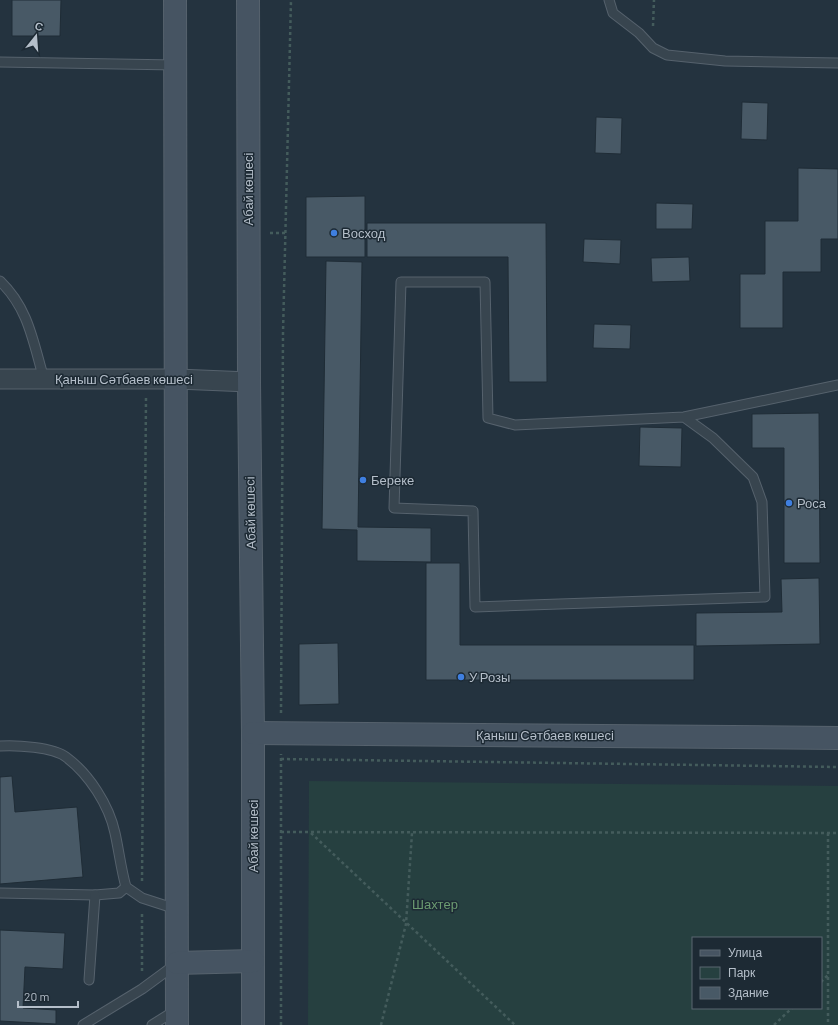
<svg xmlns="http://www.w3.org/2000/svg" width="838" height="1025" font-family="Barlow,sans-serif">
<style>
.green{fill:#264040;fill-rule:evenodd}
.building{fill:#485966;stroke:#1f2c36}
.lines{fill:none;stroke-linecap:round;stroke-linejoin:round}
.lane-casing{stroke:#56626d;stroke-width:11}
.street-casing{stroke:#56626d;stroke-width:21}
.secondary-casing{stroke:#56626d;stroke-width:24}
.path{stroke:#445c5c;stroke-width:2.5;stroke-dasharray:3 3;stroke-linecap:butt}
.lane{stroke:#38454f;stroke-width:9}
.street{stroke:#38454f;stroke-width:19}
.secondary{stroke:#465462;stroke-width:22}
.shop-dot{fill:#3f7fe0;stroke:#1d2a34;stroke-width:1.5}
.labels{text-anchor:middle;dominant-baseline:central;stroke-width:3;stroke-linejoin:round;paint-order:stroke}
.street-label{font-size:13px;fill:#b5bfca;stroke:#1d2a34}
.poi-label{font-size:13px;fill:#b5bfca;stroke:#1d2a34;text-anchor:start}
.park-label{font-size:13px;fill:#6c9b71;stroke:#1d2a34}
</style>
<rect width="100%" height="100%" fill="#24333f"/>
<path class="green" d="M 309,781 L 838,786 L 838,1025 L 308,1025 ZM 693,938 L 821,938 L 821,1008 L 693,1008 Z"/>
<g class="building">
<polygon points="12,0 61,0 60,36 12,36"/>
<polygon points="742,102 768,103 767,140 741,139"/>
<polygon points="596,117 622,118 621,154 595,153"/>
<polygon points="798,168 838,169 838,239 821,239 821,272 783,272 783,328 740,328 740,274 765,274 765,221 798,221"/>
<polygon points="365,196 365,257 306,257 306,197"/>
<polygon points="656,203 693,204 692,229 656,229"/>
<polygon points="367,223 546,223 547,382 509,382 508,257 367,257"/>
<polygon points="584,239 621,240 620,264 583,262"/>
<polygon points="689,257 690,281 652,282 651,258"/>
<polygon points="326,261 362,262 358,527 431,528 431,562 357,561 357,530 322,529"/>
<polygon points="594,324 631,325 630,349 593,348"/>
<polygon points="819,413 820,563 784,563 784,448 752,448 752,414"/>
<polygon points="640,427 682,428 681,467 639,466"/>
<polygon points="426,563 460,563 460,645 694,645 694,680 426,680"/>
<polygon points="819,578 820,644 696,646 696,613 782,612 781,579"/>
<polygon points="338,643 339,704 299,705 299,644"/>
<polygon points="12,776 15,812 77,807 83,877 0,884 0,777"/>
<polygon points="0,930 65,933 63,969 25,967 23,1008 56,1010 56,1024 0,1021"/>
</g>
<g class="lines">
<defs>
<g id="lane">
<polyline points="609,0 613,13 639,33 653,48 667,55 725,61 838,63"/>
<polyline points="0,62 176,65"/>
<path d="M 0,281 C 29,309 33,342 44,379"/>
<polyline points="684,417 713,438 753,477 762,502 765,597 475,607 473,511 394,508 401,282 485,282 488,418 515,425 684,417 838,385"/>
<path d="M 0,746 C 16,745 53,747 66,757 C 89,774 109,805 115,833 C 119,851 121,869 126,887 L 142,898 L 176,909"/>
<polyline points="0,893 95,895 119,893 126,887"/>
<polyline points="89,980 95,895"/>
<polyline points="83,1025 142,989 176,964"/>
<polyline points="152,1025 176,1010"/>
</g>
<polyline id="street" points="0,379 177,379 249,382"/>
<g id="secondary">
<polyline points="175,0 177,1025"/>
<polyline points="248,0 249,382 253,733 253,1025"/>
<polyline points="253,733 838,738"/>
<polyline points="177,963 253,961"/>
</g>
</defs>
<use href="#lane" class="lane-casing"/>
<use href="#street" class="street-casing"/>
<use href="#secondary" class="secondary-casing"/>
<g class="path">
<polyline points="653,26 654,0"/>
<polyline points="270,233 285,233"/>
<polyline points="281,713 283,333 291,0"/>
<polyline points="281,759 838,767"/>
<polyline points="281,832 838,833"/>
<polyline points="311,833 515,1025"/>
<polyline points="828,833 828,1025"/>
<polyline points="142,881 146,398"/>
<polyline points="142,971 142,914"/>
<polyline points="821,982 828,975"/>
<polyline points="281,1025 281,754"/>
<polyline points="381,1025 406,924 412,833"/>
<polyline points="774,1025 792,1008"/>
</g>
<use href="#lane" class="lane"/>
<use href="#street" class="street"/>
<use href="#secondary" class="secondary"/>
</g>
<g class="shop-dot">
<circle cx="334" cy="233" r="4"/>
<circle cx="363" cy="480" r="4"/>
<circle cx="789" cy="503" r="4"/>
<circle cx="461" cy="677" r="4"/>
</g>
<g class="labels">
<g class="street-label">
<text transform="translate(248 189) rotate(-90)">Абай көшесі</text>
<text x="124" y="379">Қаныш Сәтбаев көшесі</text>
<text transform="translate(250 513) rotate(-91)">Абай көшесі</text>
<text x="545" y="735">Қаныш Сәтбаев көшесі</text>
<text transform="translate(253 836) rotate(-90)">Абай көшесі</text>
</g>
<g class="poi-label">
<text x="342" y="233">Восход</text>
<text x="371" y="480">Береке</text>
<text x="797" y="503">Роса</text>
<text x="469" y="677">У Розы</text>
</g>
<g class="park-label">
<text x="435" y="904">Шахтер</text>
</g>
</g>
<rect x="692" y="937" width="130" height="72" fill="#1d2a34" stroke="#5a6670"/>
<rect x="700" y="950" width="20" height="6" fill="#465462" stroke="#5a6670"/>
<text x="728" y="957" font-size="12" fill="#b5bfca">Улица</text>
<rect x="700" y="967" width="20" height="12" fill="#264040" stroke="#5a6670"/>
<text x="728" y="977" font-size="12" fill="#b5bfca">Парк</text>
<rect x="700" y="987" width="20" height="12" fill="#485966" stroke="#5a6670"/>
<text x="728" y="997" font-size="12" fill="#b5bfca">Здание</text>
<g transform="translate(36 36) rotate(17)" stroke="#1d2a34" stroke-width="3" paint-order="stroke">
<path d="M0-3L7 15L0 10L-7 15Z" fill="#b5bfca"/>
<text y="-6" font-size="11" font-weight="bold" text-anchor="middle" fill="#b5bfca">С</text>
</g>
<path d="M18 1001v6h60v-6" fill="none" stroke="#b5bfca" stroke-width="2"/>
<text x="24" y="1001" font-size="12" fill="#b5bfca" stroke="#1d2a34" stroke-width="3" paint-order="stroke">20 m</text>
</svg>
